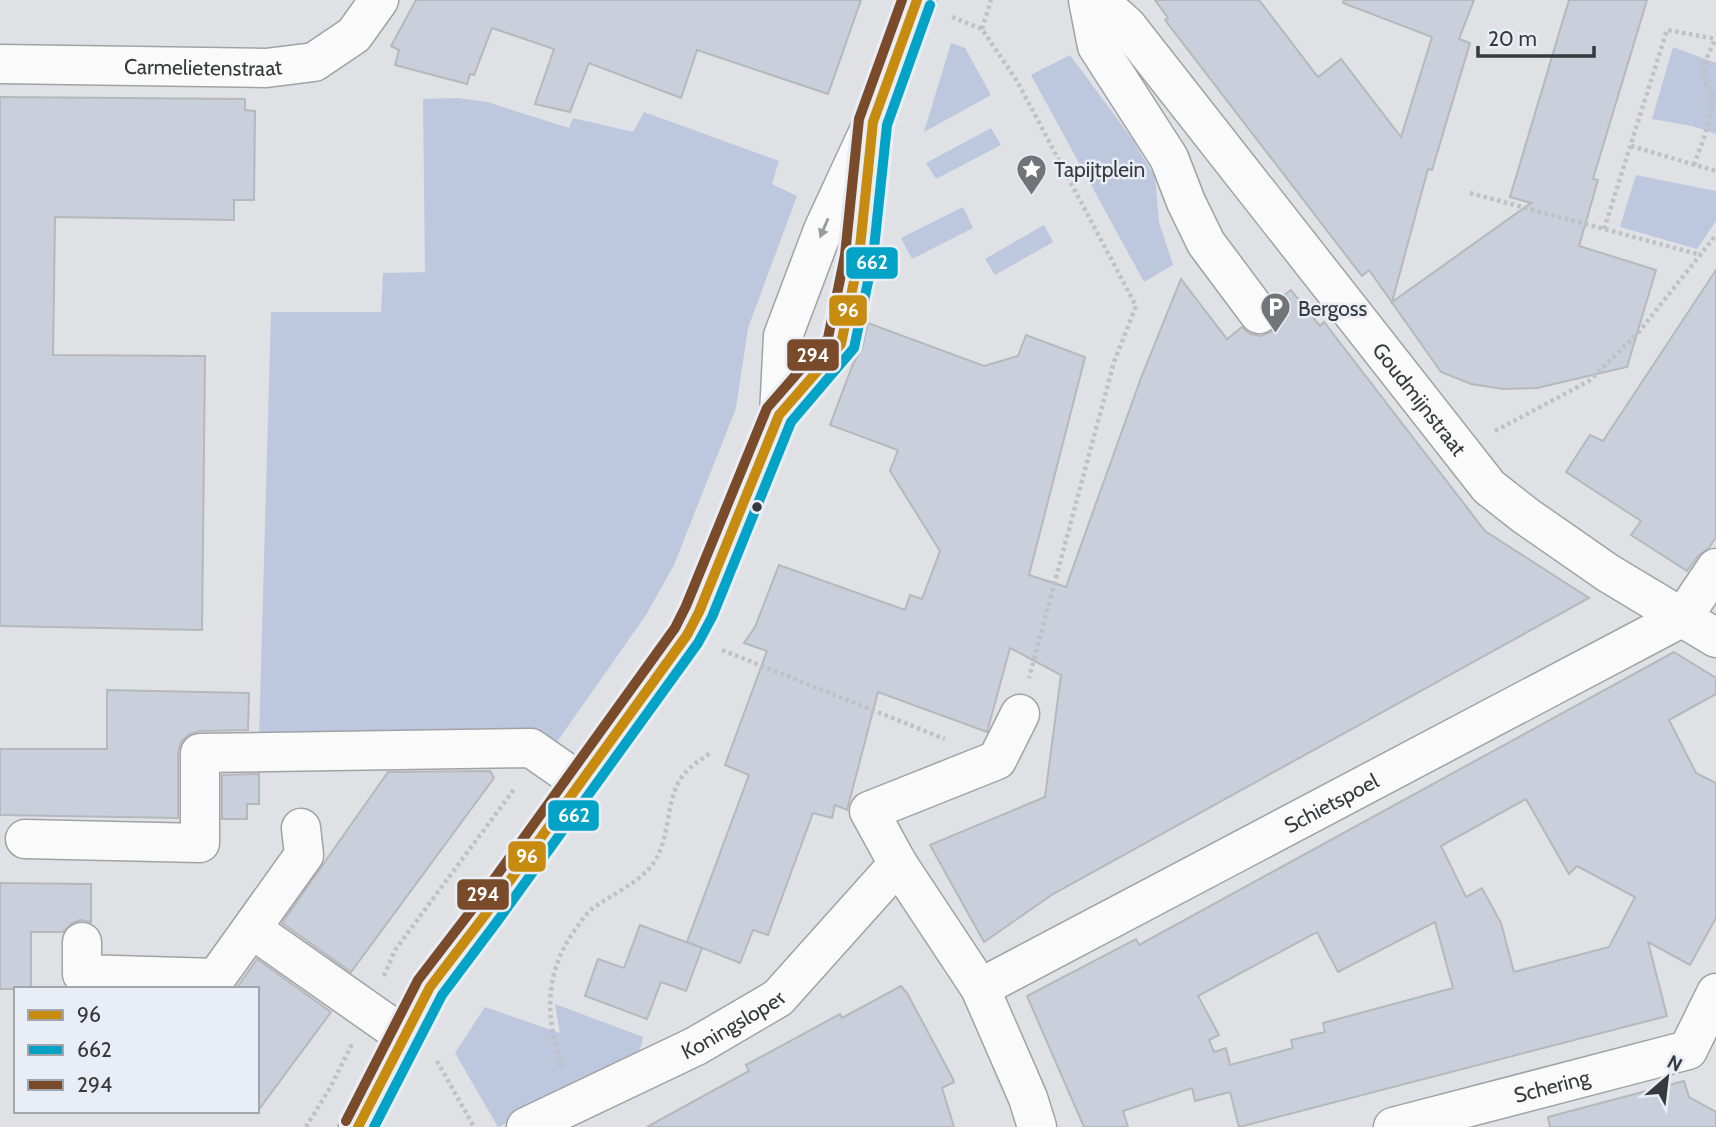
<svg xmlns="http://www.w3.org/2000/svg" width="1716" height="1127" font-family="Cabin,sans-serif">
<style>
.green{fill:#bdc7de}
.building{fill:#cacfdc;stroke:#b6b8bb;stroke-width:2;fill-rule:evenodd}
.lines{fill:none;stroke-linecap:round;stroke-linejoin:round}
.minor-casing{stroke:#a1a2a6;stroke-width:41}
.path{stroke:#c0c1c3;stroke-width:4.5;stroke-dasharray:3.5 3.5;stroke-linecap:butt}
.minor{stroke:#fafafb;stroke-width:38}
.bus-1-casing{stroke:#e9edf5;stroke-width:16}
.bus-2-casing{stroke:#e9edf5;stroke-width:16}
.bus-3-casing{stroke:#e9edf5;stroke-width:16}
.bus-1{stroke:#c78b0f;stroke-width:10}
.bus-2{stroke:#03a3c7;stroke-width:10}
.bus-3{stroke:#7a4b2a;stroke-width:10}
.oneway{fill:#989a9c}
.bus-dot{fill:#37393c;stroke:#e9edf5;stroke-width:2.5}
.labels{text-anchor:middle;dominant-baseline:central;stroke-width:5;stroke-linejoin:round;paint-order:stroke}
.street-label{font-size:21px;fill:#37393c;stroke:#e9edf5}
.poi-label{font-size:21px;fill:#37393c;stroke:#e9edf5;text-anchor:start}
.line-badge{stroke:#e9edf5;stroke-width:2.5}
.badge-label{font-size:19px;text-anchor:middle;font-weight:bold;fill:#fff}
</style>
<rect width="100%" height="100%" fill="#dfe1e5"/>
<g class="green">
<polygon points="951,43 965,48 991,95 924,132"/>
<polygon points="1673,47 1716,63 1716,134 1692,126 1652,119"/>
<polygon points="1070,55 1132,139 1155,177 1159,222 1173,265 1144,282 1031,75"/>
<polygon points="458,98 487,102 569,128 573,118 633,132 644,112 779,161 772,184 797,196 748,328 736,408 674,565 646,615 554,746 259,738 271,312 381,312 383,273 425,272 423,99"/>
<polygon points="991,128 1001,145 936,179 926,163"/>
<polygon points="1636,175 1716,191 1716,221 1697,249 1620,227"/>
<polygon points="963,207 973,228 912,259 901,238"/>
<polygon points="1044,225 1053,242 995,275 985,259"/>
<polygon points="555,1004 643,1037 636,1066 498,1127 455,1053 485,1007 560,1033"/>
</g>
<g class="building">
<polygon points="416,0 861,0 828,94 697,50 681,98 589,63 570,112 535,104 554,49 492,28 474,75 470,74 467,84 395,65 399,50 391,46"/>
<polygon points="1155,0 1259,0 1318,77 1341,59 1401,137 1432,37 1343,3 1344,0 1474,0 1459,39 1470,43 1432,170 1428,169 1392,302 1531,203 1510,197 1569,0 1647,0 1593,179 1598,180 1579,246 1656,270 1627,367 1537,388 1503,389 1471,384 1441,372 1369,270 1362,276 1165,20 1168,18"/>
<polygon points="0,97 245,99 245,110 255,111 254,200 234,200 234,220 55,217 53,355 205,356 202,630 0,626"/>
<polygon points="1716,270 1716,537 1709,548 1698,556 1687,571 1631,535 1641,521 1566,472 1590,435 1603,441"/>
<polygon points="1181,279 1227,339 1242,327 1250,334 1261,336 1273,331 1279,322 1281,312 1276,301 1291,290 1320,326 1324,322 1485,531 1589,598 1053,894 984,942 930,845 1045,797 1061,675 1010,648 987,732 878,692 847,810 835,805 832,818 813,813 768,935 753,930 740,963 687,942 749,775 725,765 767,651 744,643 755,627 779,565 905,610 910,595 922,599 940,551 890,471 898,450 830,425 853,364 862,349 868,323 984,366 1018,356 1026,335 1085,357 1029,575 1066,587 1141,378"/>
<path d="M 1674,652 L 1716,678 L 1716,694 L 1669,720 L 1696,773 L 1716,783 L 1716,918 L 1690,965 L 1648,942 L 1667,1016 L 1239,1127 L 1230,1092 L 1195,1101 L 1192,1088 L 1123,1111 L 1128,1127 L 1084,1127 L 1027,996 L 1136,939 L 1139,945 ZM 1526,799 L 1569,874 L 1577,866 L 1635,897 L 1609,947 L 1514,972 L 1501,923 L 1482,888 L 1466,897 L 1441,846 ZM 1435,922 L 1453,988 L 1323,1023 L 1325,1032 L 1291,1040 L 1293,1048 L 1230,1065 L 1226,1048 L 1214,1052 L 1209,1040 L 1219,1035 L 1198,996 L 1317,932 L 1338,972 Z"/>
<polygon points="107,690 249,693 248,730 199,731 188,735 181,742 178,753 178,818 0,815 0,749 107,749"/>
<polygon points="490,771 494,778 351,972 282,923 388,772"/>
<polygon points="259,774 259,804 247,804 247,819 222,819 222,775"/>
<polygon points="0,883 91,884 91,922 81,920 72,923 63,932 31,932 31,989 0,989"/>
<polygon points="640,925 702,948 686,991 661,982 647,1019 585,996 598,959 624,968"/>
<polygon points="257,959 331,1012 257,1112 257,989 236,989"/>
<polygon points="901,986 907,993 953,1079 954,1082 942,1088 954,1127 647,1127 749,1071 746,1065 840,1014 842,1018"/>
<polygon points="1684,1081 1689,1097 1716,1112 1716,1127 1550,1127 1548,1117"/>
</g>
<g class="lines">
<defs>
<g id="minor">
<polyline points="1088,0 1097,46 1169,158 1186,202 1206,243 1259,314"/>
<path id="s1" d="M 1098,0 L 1127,26 L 1489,487 L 1526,516 L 1608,573 L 1716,638"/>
<path id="s2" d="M 0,64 L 266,68 L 314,62 L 354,35 L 379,0"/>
<polyline points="779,415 783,336 823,230 873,122 917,0"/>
<polyline points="1020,714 997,760 869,811 898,864 980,988 1028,1098 1037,1127"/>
<polyline points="25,839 200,843 200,753 531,748 581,783"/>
<polyline points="252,929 404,1036"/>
<polyline points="82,942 82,974 216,978 304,855 301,828"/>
<path id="s3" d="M 980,988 L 1683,617 L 1716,568"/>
<polyline points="358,1127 430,987 485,915 687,635 699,612 779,415 841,344 859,257 873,122"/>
<path id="s4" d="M 526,1127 L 696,1046 L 778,998 L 898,864"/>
<path id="s5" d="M 1393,1127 L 1688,1050 L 1716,993"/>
</g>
</defs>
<use href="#minor" class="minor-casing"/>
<g class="path">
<polyline points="952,17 982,29 1017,81 1136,306 1114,362 1029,678"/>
<polyline points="982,29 991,0"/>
<polyline points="1631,146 1716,171"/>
<path d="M 1694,165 C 1701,145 1711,123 1712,101 C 1713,91 1706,85 1704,76 C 1702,64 1711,50 1715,39"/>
<polyline points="1470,193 1701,255"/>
<polyline points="1604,229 1667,30 1716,39"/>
<polyline points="1495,431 1589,381 1638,333 1716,235"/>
<polyline points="722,650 945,739"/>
<polyline points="384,976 395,950 515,788"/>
<polyline points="437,1061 474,1127"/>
<path d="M 562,1066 C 545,1018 544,973 575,930 C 580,923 585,915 592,909 C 609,896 640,882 652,865 C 671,840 665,804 680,780 C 688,767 700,760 712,752"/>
<polyline points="306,1127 331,1086 352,1044"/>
</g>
<use href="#minor" class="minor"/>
<defs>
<polyline id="bus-1" points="358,1127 430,987 485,915 687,635 699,612 779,415 841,344 859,257 873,122 917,0"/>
<polyline id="bus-2" points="374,1127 442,995 496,923 698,643 712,617 791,422 854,348 873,258 887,125 930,5"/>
<polyline id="bus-3" points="346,1121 418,980 474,907 675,628 686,606 767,408 828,338 845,255 859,119 902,0"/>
</defs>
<use href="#bus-1" class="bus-1-casing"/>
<use href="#bus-2" class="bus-2-casing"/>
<use href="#bus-3" class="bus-3-casing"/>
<use href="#bus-1" class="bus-1"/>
<use href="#bus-2" class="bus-2"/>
<use href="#bus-3" class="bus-3"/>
</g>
<defs><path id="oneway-solid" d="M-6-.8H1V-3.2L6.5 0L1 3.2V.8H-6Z" transform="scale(1.75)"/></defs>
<use class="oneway" href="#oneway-solid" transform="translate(824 228) rotate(113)"/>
<defs>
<symbol id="sight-pin" viewBox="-11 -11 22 30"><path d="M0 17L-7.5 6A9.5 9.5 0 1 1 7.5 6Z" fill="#727477" stroke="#e9edf5"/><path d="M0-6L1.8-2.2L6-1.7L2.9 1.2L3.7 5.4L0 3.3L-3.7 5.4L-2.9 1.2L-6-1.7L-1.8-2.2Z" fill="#fff"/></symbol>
<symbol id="parking-pin" viewBox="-11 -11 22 30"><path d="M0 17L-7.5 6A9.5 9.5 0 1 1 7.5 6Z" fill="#727477" stroke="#e9edf5"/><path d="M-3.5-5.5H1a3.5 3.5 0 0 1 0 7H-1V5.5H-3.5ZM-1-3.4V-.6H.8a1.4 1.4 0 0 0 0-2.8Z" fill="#fff"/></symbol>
</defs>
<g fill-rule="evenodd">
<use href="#sight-pin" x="1014" y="152" width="35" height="47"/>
<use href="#parking-pin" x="1258" y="290" width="35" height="47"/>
</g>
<circle class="bus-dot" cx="757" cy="507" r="6"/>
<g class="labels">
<g class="street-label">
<text stroke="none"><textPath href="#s2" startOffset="203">Carmelietenstraat</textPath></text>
<text stroke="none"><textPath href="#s1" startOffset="513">Goudmijnstraat</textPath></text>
<text stroke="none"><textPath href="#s3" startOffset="397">Schietspoel</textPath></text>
<text stroke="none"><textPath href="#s4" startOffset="231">Koningsloper</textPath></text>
<text stroke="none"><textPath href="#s5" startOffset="164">Schering</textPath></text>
</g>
<g class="poi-label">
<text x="1054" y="169">Tapijtplein</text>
<text x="1298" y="308">Bergoss</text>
</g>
</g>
<g class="line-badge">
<rect x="845" y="246" width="54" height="34" rx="7" fill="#03a3c7"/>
<rect x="828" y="294" width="40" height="33" rx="7" fill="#c78b0f"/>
<rect x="786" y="338" width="54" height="34" rx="7" fill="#7a4b2a"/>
<rect x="547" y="799" width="53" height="33" rx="7" fill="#03a3c7"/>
<rect x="507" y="840" width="40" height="33" rx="7" fill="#c78b0f"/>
<rect x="456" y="878" width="54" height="33" rx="7" fill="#7a4b2a"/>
</g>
<g class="badge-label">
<text x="872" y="269">662</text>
<text x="848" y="317">96</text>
<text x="813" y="362">294</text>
<text x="574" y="822">662</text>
<text x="527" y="863">96</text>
<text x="483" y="901">294</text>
</g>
<rect x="14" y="987" width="245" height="126" fill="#e9edf5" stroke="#a2a5ab" stroke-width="2"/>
<rect x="28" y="1010" width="35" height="10" fill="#c78b0f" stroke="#a2a5ab" stroke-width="2"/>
<text x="77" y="1022" font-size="21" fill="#37393c">96</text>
<rect x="28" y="1045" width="35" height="10" fill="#03a3c7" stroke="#a2a5ab" stroke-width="2"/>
<text x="77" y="1057" font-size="21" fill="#37393c">662</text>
<rect x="28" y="1080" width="35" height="10" fill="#7a4b2a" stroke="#a2a5ab" stroke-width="2"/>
<text x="77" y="1092" font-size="21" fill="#37393c">294</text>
<g transform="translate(1667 1078) rotate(28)" stroke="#e9edf5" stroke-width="5" paint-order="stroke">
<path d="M0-5L12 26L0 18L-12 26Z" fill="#37393c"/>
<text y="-10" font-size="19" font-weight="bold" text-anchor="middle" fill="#37393c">N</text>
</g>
<path d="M1478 46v10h116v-10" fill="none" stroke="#37393c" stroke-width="3.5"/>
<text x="1488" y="46" font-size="21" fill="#37393c" stroke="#e9edf5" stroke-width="5" paint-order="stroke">20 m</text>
</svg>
